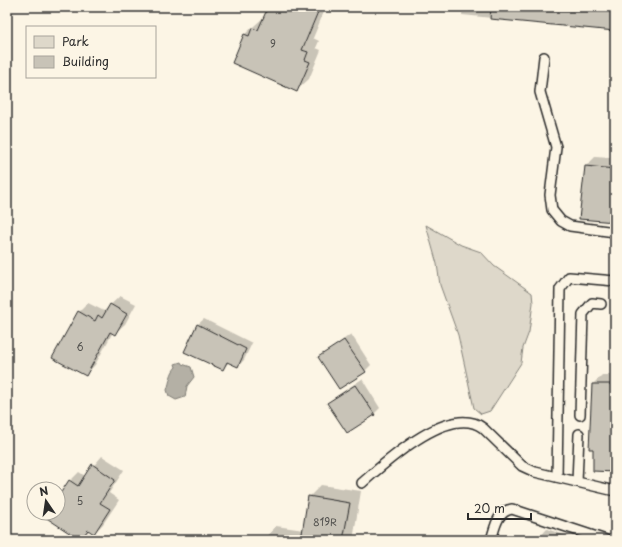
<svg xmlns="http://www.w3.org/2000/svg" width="622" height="547" font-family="'Playpen Sans',sans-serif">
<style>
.green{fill:#ded8ca;stroke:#84827a}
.water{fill:#b4b0a5;stroke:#7d7b74}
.shadow{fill:#0003}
.building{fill:#c8c3b7;stroke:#2b2b2b}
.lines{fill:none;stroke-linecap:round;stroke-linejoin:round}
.lane-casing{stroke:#2b2b2b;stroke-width:12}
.lane{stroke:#fcf5e5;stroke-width:9}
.labels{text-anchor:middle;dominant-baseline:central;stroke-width:3;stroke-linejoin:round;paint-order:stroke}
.number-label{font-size:10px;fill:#52514e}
</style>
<rect width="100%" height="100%" fill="#fcf5e5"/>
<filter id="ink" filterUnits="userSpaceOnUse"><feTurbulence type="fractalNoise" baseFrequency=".025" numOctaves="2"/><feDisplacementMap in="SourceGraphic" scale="8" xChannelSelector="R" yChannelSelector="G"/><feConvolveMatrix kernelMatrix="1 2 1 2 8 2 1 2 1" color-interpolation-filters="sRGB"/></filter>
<g filter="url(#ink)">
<polygon class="green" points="426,225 461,245 481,252 494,266 532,293 533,303 529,332 523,348 521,363 490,411 481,414 474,408 458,335 440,285 437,264"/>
<path class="water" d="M 181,362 L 182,364 L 191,367 L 194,377 L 187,386 L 185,397 L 176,400 L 169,396 L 167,390 C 170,382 170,373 176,367 L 175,364 Z"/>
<g class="shadow">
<polygon points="269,7 326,7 313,38 319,41 316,48 321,50 309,79 297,90 245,34 264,17"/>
<polygon points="463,7 615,7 615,30 462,15"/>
<polygon points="615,153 615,221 586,166 595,157 610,158"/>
<polygon points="120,296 136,304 125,324 115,333 113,332 95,365 85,375 79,312 88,303 104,311"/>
<polygon points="204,319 252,343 244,360 238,366 229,362 223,369 197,325"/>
<polygon points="351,334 371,365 365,371 320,357"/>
<polygon points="602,375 615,375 615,471 593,384"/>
<polygon points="362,379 380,408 374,414 329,403 335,397"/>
<polygon points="102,456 124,470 109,493 119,500 103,524 94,533 90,530 81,539 46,517 49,513 58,513 58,499 70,481 79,472 85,476"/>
<polygon points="321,485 361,491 353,540 264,540 276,526 304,530 309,497"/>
<polygon points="547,529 578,540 537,540"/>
</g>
<g class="building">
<polygon points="268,7 320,7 302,50 308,52 305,60 310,62 297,92 232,63 244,34 249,36 252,28 258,30"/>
<polygon points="491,7 615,7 615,31 490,19"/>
<polygon points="585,166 615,169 615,222 579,219"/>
<polygon points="110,304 127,314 115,335 110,332 86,376 52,358 78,311 95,321 98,315 102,318"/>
<polygon points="197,324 246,349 238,367 227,362 223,370 184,352"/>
<polygon points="344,340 366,372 339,389 318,357"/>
<polygon points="592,384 615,384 615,472 593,471 593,449 589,449"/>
<polygon points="355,385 375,415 347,433 327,403"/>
<polygon points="92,464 115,480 100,503 110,509 94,534 88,530 80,540 39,513 58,513 58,497 69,480 78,486"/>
<polygon points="308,496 350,503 343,540 301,540"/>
</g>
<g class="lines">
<defs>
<g id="lane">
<polyline points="544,57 540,92 556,147 550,195 552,210 561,221 570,226 615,232"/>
<polyline points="580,415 583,314 592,303 601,304"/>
<polyline points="557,477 560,289 569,277 615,281"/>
<polyline points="577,482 579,434"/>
<path d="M 362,483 C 387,461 450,403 483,428 L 522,466 L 535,472 L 615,491"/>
<path d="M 491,540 C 495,528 497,511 512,509 L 606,540"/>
</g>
</defs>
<use href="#lane" class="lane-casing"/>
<use href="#lane" class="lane"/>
</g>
</g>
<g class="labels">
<g class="number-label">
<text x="273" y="43">9</text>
<text x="80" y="346">6</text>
<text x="80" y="500">5</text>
<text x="325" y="521">819R</text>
</g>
</g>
<rect width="622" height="547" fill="none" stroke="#fcf5e5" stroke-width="24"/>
<rect x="12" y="12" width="598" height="523" fill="none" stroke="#2b2b2b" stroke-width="1.5" filter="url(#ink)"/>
<rect x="26" y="26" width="130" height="52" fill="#fcf5e5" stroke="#a8a49b"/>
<rect x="34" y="36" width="20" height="12" fill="#ded8ca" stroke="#a8a49b"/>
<text x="62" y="46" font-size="12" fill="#2b2b2b">Park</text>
<rect x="34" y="56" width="20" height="12" fill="#c8c3b7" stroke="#a8a49b"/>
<text x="62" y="66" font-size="12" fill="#2b2b2b">Building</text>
<g transform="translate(46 501) rotate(347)"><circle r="19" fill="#fcf5e5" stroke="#a8a49b"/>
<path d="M0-3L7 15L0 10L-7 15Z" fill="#2b2b2b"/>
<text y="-6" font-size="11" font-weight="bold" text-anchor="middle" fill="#2b2b2b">N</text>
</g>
<path d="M468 513v6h63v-6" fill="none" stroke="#2b2b2b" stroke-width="2"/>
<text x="474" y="513" font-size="12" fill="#2b2b2b" stroke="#fcf5e5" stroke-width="3" paint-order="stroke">20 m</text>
</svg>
